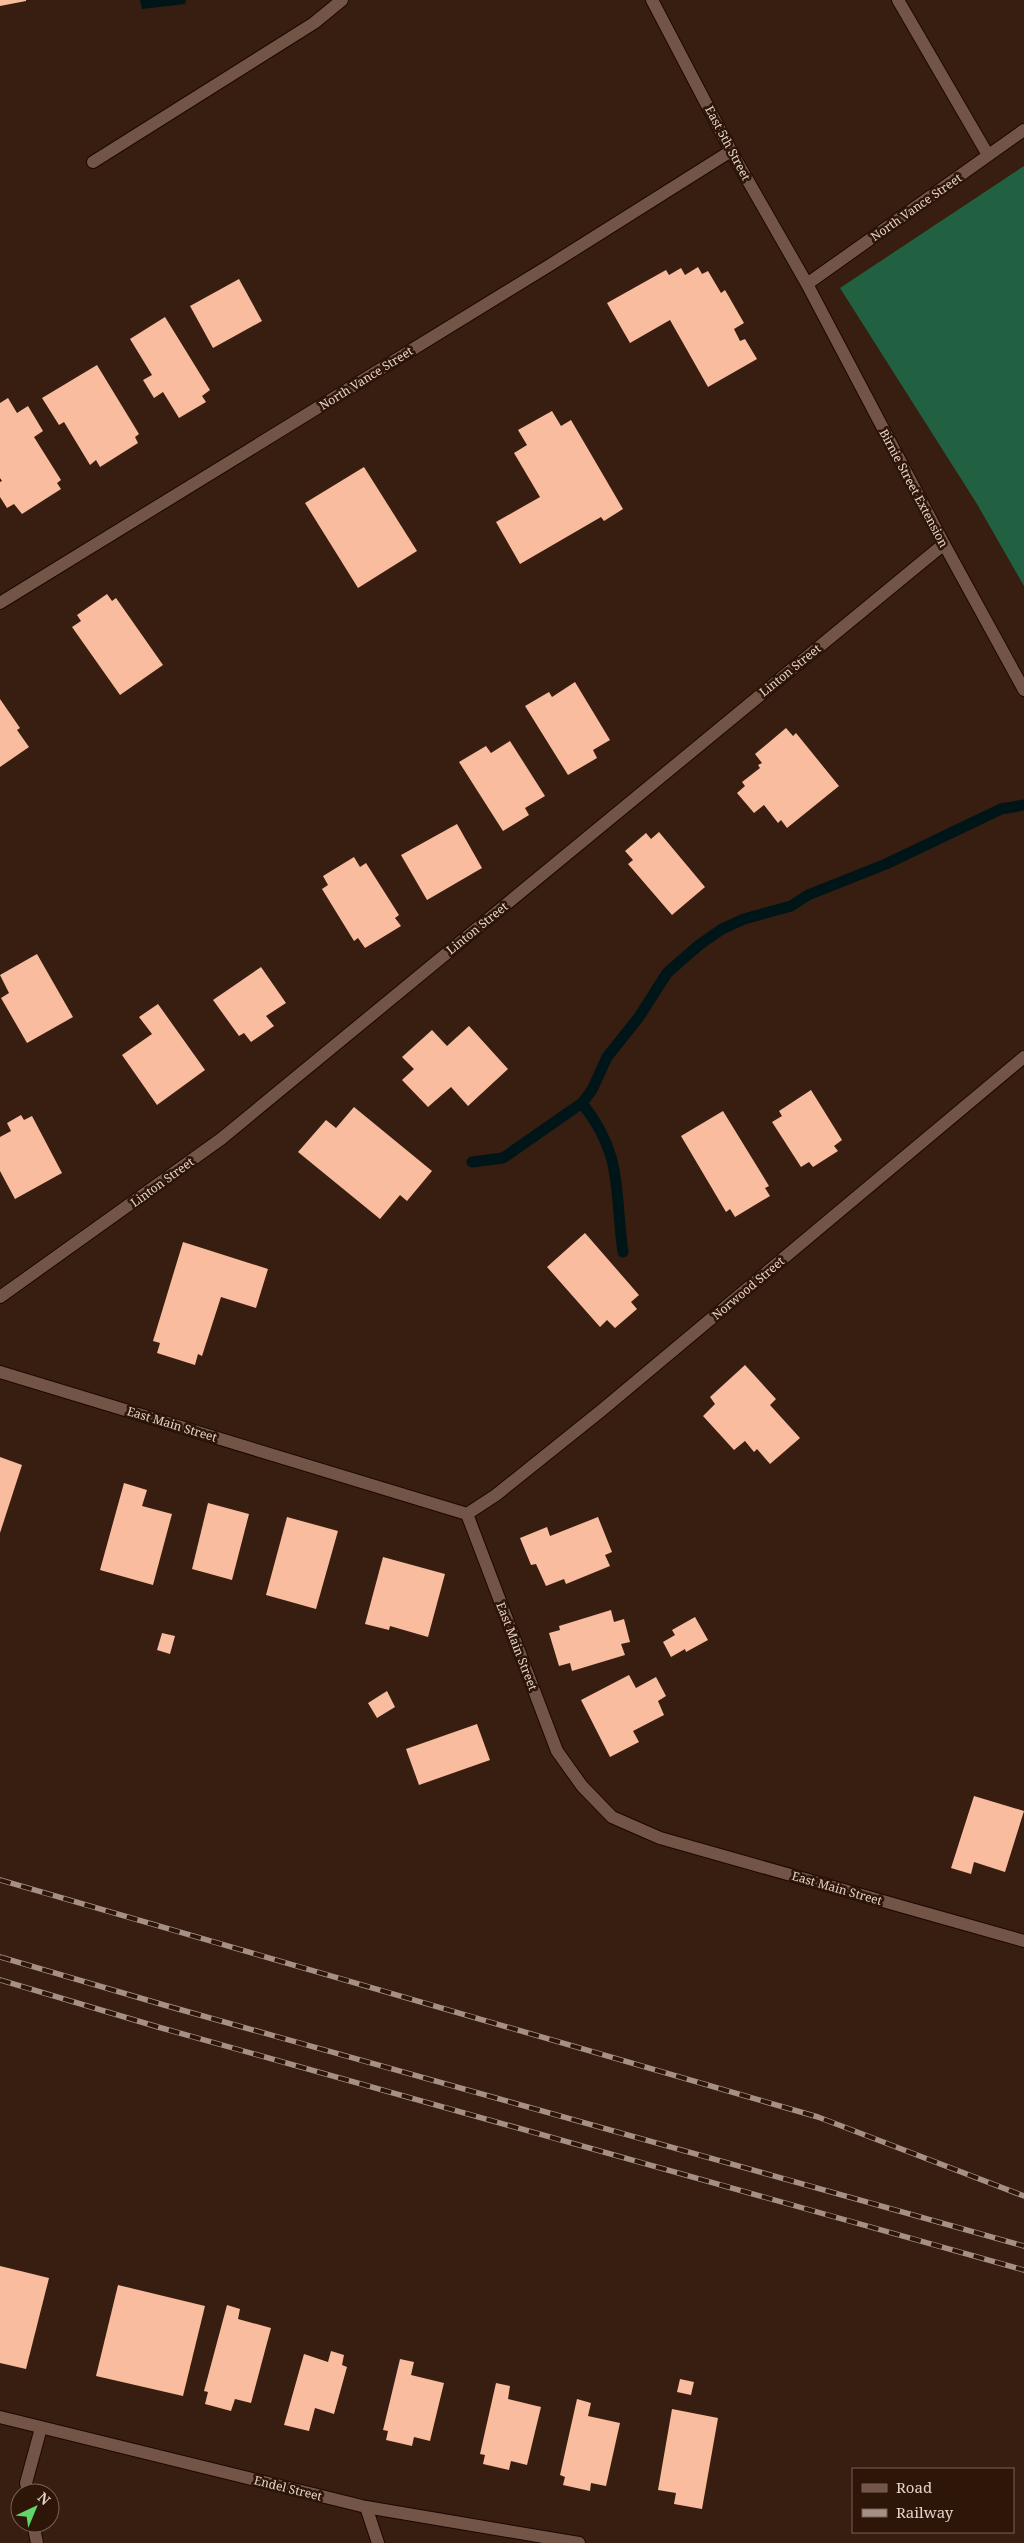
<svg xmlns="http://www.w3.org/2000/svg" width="1024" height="2543" font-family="'Noto Serif',serif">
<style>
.forest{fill:#216041}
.water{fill:#001517}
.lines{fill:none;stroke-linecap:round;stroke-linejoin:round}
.stream{stroke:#001517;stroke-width:11}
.building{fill:#fabc9e}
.minor-casing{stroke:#1d0700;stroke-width:14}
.minor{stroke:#725547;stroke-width:12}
.rail-casing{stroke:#a59086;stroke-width:5.5}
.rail{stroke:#2d1508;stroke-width:4;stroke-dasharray:11;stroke-linecap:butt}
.labels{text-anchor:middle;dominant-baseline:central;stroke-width:5;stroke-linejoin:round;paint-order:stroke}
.street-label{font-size:12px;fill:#e5d3cb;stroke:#2d1508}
</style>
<rect width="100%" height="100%" fill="#371e11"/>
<polygon class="forest" points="1024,166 1024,586 977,504 840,288"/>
<polygon class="water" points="140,0 186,0 185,4 142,9"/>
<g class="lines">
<g class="stream">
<path d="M 582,1103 C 624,1156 614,1190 623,1252"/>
<polyline points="472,1162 503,1158 582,1103 592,1090 607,1057 639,1017 667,973 699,945 722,929 744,919 791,906 808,895 886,864 1001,809 1024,805"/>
</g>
</g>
<g class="building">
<polygon points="0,0 26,0 26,1 0,6"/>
<polygon points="698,267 702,274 708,271 721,293 725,290 744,323 734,329 740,341 745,339 757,359 708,387 670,320 630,343 607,303 666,270 669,275 681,268 685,275"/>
<polygon points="239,279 262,321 213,348 190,306"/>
<polygon points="165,317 210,390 202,396 206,402 179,418 163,392 154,398 143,380 152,375 130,339"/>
<polygon points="97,365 139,434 135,437 138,443 100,467 96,460 90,465 64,422 59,425 42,398"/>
<polygon points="8,398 17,413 28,406 43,431 34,437 61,480 57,483 61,489 22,514 14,504 7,508 0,497 0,482 2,481 0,478 0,403"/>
<polygon points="552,411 561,426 571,420 623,509 604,521 601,517 520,564 496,522 540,497 514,453 527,445 518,430"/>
<polygon points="364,467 417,551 358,588 305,503"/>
<polygon points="107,594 112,601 116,598 163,665 120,695 72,627 81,621 77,615"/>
<polygon points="575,682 610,740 593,750 597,758 568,775 525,706 549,692 552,697"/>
<polygon points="0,699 20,728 17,730 29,747 0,767"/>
<polygon points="786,728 793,736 796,733 839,786 787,828 781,820 778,823 764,805 754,813 737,793 745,786 742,782 760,768 758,765 762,763 755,754"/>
<polygon points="510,741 545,796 525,808 529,815 503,831 459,762 486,746 491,753"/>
<polygon points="457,824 482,868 427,900 401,855"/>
<polygon points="659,832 705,887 672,915 628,864 633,860 625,851 646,833 651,839"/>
<polygon points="354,857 360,867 366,863 399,915 395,918 401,926 365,948 358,938 354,941 322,889 328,885 323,876"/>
<polygon points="37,954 73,1017 27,1043 1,998 9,993 0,975"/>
<polygon points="261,967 286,1003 266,1016 274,1026 251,1042 244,1033 239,1036 213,1000"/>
<polygon points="158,1004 205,1070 157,1105 122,1055 152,1034 139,1017"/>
<polygon points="469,1026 508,1069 468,1106 451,1087 428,1107 402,1080 414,1069 402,1057 432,1030 447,1046"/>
<polygon points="811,1090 842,1140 834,1146 838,1151 813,1167 809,1162 801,1167 772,1122 782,1116 779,1111"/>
<polygon points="354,1107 432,1171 407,1201 400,1195 380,1219 298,1152 326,1120 336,1128"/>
<polygon points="723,1111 769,1186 765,1188 770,1196 735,1217 730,1209 726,1212 681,1136"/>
<polygon points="21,1115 24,1120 32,1116 62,1173 15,1199 0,1171 0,1137 11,1131 7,1123"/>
<polygon points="585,1233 639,1295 631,1302 637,1309 615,1328 607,1320 600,1327 547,1267"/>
<polygon points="183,1242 268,1269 256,1308 221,1297 202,1356 198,1354 195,1365 157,1353 160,1343 153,1341"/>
<polygon points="745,1365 776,1399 770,1405 800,1438 770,1464 757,1449 754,1452 745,1441 734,1450 703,1416 715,1404 710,1397"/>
<polygon points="0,1457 22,1465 0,1533"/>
<polygon points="124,1483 147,1490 142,1506 172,1514 153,1585 100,1570"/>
<polygon points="208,1503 249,1514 232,1580 192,1569"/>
<polygon points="287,1517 338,1531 316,1609 266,1595"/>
<polygon points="598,1517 612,1552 605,1555 610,1566 566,1584 564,1579 546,1586 536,1564 531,1565 520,1538 547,1527 550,1536"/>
<polygon points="383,1557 445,1574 428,1637 390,1626 389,1630 365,1624"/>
<polygon points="611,1610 614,1622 624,1619 630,1642 621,1644 625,1655 572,1671 570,1663 559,1666 549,1633 560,1630 559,1626"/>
<polygon points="695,1617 708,1640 686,1652 685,1649 671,1657 663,1642 675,1635 672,1630"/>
<polygon points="162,1633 175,1636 170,1654 157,1650"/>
<polygon points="629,1675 636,1688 656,1677 666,1696 658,1701 664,1715 633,1731 639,1742 610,1757 581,1700"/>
<polygon points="387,1691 395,1707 377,1718 368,1703"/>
<polygon points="477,1724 490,1760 419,1785 406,1749"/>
<polygon points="974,1796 1024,1811 1005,1872 974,1862 971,1874 951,1868"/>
<polygon points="0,2266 49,2278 26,2369 0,2363"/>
<polygon points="118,2285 205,2306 183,2396 96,2376"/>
<polygon points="227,2305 240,2309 238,2319 271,2328 251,2403 235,2399 231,2411 205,2404 208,2392 204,2391"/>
<polygon points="331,2351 344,2355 342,2365 347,2367 334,2414 315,2408 309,2431 284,2425 304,2354 328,2362"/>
<polygon points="400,2359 414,2362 411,2375 444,2383 430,2441 414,2437 412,2446 386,2440 388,2431 383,2430"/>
<polygon points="680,2379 694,2382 691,2395 677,2392"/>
<polygon points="496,2383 510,2386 508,2399 541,2407 527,2465 511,2461 509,2470 483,2464 485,2455 480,2454"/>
<polygon points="577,2399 591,2403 588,2416 620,2423 606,2486 591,2483 590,2491 563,2485 565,2477 560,2475"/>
<polygon points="672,2409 718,2418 702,2509 674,2504 676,2493 658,2490"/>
</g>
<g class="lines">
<defs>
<g id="minor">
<polyline points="652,0 731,151 807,284 944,544 1024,690"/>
<polyline points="898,0 988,155"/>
<polyline points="93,162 314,23 342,0"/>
<polyline points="807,284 1024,130"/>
<polyline points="0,603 550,265 731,151"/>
<polyline points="0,1297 221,1139 944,544"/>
<polyline points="0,1372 467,1514 557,1751 582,1786 612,1817 660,1838 1024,1941"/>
<polyline points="467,1514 496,1495 602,1410 1024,1057"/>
<polyline points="0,2417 366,2507 579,2543"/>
<polyline points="28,2493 26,2483 41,2428"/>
<polyline points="366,2507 378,2543"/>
<polyline points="33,2523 37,2543"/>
</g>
</defs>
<use href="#minor" class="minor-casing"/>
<use href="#minor" class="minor"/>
<defs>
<g id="rail">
<polyline points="0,1880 818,2117 1024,2196"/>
<polyline points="0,1957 164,2005 1024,2246"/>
<polyline points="0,1980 158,2027 1024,2270"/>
</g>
</defs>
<use href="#rail" class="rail-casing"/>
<use href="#rail" class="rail"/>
</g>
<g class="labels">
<g class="street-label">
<text transform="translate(728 143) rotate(62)">East 5th Street</text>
<text transform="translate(916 207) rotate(-35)">North Vance Street</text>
<text transform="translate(366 378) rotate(-32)">North Vance Street</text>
<text transform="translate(914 488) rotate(62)">Birnie Street Extension</text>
<text transform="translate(790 670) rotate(-39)">Linton Street</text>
<text transform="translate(477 928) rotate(-39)">Linton Street</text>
<text transform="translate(162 1182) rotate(-36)">Linton Street</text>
<text transform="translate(748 1288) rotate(-40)">Norwood Street</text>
<text transform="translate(172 1424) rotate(17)">East Main Street</text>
<text transform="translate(517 1646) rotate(69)">East Main Street</text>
<text transform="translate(837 1888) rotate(16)">East Main Street</text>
<text transform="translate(288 2488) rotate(14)">Endel Street</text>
</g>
</g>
<rect x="852" y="2468" width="162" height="65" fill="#2d1508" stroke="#776156"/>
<rect x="862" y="2484" width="25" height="8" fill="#725547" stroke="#776156"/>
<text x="896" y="2493" font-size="15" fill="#e5d3cb">Road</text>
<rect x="862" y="2509" width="25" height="8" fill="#a59086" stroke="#776156"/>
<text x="896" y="2518" font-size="15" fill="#e5d3cb">Railway</text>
<g transform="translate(35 2508) rotate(44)"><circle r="24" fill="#2d1508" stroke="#776156"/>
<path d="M0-4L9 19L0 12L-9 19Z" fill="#61d46a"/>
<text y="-8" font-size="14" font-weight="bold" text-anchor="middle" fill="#e5d3cb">N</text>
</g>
</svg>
